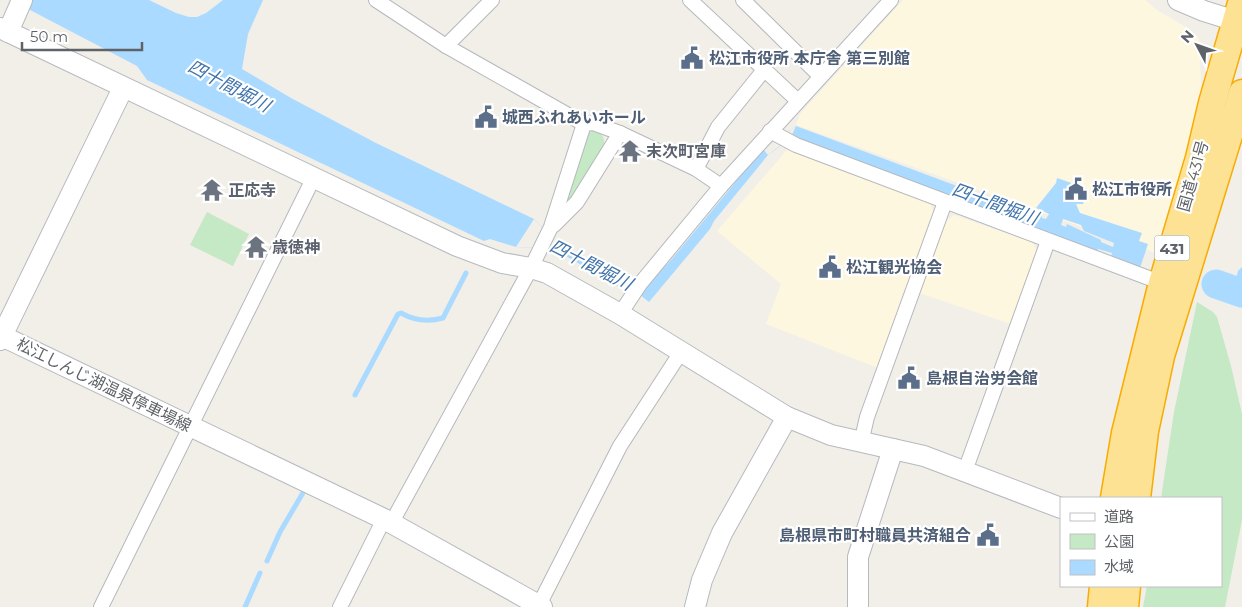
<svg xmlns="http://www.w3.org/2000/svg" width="1242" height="607" font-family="Montserrat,'Noto Sans JP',sans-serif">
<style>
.commercial{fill:#fef7e0}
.green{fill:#c5e8c5}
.water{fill:#aadaff;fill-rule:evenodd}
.pier{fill:#f1efe8}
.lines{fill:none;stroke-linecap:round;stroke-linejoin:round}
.stream{stroke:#aadaff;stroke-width:5}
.river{stroke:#aadaff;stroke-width:29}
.street-casing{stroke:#b5b8bc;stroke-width:16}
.secondary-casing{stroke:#b6babf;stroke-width:22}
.highway-casing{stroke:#f9ab00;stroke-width:29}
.street{stroke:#fff;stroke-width:14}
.secondary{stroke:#fff;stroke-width:20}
.highway{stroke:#fde293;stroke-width:26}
.labels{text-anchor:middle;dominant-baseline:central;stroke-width:4.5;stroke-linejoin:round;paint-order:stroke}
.shield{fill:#fff;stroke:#8f9295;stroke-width:1}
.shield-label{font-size:15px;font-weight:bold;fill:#5f6368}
.service-label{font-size:16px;font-weight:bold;fill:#4e5e75;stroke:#fff;text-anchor:start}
.worship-label{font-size:16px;font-weight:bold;fill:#5b616d;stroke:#fff;text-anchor:start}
.street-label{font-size:16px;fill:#5f6368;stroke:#fff}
.water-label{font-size:18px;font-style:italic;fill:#4174aa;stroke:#fff}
</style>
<rect width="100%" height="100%" fill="#f1efe8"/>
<g class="commercial">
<polygon points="903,0 1145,0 1157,10 1191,30 1199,39 1202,103 1155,253 796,125 800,114"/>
<polygon points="787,150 930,203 934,214 878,368 766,324 781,284 717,231"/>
<polygon points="954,215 1032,242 1037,251 1011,324 919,293 945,222"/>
</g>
<g class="green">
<path d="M 592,130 C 601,134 605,135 604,145 L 570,199 L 564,201 L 587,134 Z"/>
<polygon points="207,212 249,234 233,266 190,245"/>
<polygon points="1197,302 1213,312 1217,317 1231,366 1242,414 1242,520 1225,607 1143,607 1147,586 1221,586 1221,498 1161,498 1174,412"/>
</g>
<g class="water">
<path d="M 11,0 L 149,0 L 176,13 L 189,17 L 197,17 L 206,13 L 223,0 L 263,0 L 248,34 L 242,69 L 291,98 L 376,143 L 534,219 L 558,242 L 627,282 L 644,288 L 671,260 L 763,149 L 796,126 L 1032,214 L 1042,215 L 1042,218 L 1046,219 L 1049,214 L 1036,208 L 1056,183 L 1057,178 L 1086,188 L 1086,190 L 1087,191 L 1083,204 L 1076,204 L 1080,213 L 1142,233 L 1139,241 L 1148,244 L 1140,268 L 1111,257 L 1112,253 L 1098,249 L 1097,252 L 791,138 L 768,155 L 714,221 L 710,229 L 649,302 L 639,294 L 622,289 L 554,249 L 516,247 L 490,239 L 484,241 L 147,80 L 137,66 ZM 1063,219 L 1081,225 L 1084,231 L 1114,243 L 1113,247 L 1101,242 L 1101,240 L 1067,224 L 1066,227 L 1061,225 Z"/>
<polygon points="1242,267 1242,306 1230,300 1238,271"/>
</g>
<g class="pier">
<polygon points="796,126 791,137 768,155 763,149"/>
<polygon points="534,219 558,242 554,249 516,247"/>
</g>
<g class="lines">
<g class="stream">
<path d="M 355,395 L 398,314 L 401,313 C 415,321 428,322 443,318 L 466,273"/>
<polyline points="267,561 280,532 304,491"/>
<polyline points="245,607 260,573"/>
</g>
<polyline class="river" points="1216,284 1242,293"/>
<defs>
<g id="street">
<polyline points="376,0 446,46 584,124 551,227 531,268 392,522"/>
<polyline points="690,0 798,101"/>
<polyline points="743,0 820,76"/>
<polyline points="446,46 492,0"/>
<polyline points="770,131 796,145 1162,283"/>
<polyline points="620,133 696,169 721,186"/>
<polyline points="696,169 718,127 764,70"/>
<polyline points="554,225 577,202 620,133 593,123 584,124"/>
<polyline points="620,314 640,284 721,186 891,0"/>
<polyline points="861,443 867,417 945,202"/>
<polyline points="965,471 1048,241"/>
<polyline points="101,607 314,177"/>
<polyline points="340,607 384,519"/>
<polyline points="538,607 620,446 681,352"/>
</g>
<g id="secondary">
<polyline points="1178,0 1204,11 1242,23"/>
<polyline points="0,28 457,246 502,263 531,268 547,273 620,314 787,417 831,435 924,456 1061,508"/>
<polyline points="8,32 22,0"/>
<polyline points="2,336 384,519 542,607"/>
<polyline points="0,340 123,88"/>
<polyline points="695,607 702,580 722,533 787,417"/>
<polyline points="858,607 858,557 893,449"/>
</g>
<g id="highway">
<polyline points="1114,498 1125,433 1162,283 1199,158 1212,103 1242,0"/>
<polyline points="1137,498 1145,431 1161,356 1242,93"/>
<polyline points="1101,607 1103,586"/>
<polyline points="1125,607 1127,586"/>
</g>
</defs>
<use href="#street" class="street-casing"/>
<use href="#secondary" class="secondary-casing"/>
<use href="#highway" class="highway-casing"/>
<use href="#street" class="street"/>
<use href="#secondary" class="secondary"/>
<use href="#highway" class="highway"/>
</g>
<defs>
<symbol id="civic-bare" viewBox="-9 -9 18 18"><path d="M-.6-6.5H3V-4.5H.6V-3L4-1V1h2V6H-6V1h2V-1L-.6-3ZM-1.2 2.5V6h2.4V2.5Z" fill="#5c6f8a" stroke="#fff" stroke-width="2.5" paint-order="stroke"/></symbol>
<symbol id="temple-bare" viewBox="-9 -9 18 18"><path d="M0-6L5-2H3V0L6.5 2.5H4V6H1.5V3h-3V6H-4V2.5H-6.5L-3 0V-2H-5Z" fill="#6b7280" stroke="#fff" stroke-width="2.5" paint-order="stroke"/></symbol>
</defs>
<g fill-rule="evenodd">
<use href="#civic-bare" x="676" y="42" width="32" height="32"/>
<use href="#civic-bare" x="470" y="101" width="32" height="32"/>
<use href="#temple-bare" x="614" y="135" width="32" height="32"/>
<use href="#civic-bare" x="1060" y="173" width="32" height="32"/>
<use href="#temple-bare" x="196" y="174" width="32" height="32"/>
<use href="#temple-bare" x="240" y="231" width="32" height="32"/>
<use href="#civic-bare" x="814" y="251" width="32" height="32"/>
<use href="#civic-bare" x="893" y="362" width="32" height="32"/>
<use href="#civic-bare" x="972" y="519" width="32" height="32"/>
</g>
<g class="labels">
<rect class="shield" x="1154.5" y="235.5" width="35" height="25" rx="4"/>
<g class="shield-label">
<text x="1172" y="248">431</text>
</g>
<g class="service-label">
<text x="709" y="58">松江市役所 本庁舎 第三別館</text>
<text x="502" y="117">城西ふれあいホール</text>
<text x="1092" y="189">松江市役所</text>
<text x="846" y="267">松江観光協会</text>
<text x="926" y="378">島根自治労会館</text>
<text x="971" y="535" text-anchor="end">島根県市町村職員共済組合</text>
</g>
<g class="worship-label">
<text x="646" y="151">末次町宮庫</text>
<text x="228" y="190">正応寺</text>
<text x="272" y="247">歳徳神</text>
</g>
<g class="street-label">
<text transform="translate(1193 176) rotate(-74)">国道431号</text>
<text transform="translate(104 385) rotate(26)">松江しんじ湖温泉停車場線</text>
</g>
<g class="water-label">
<text transform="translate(229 86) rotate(28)">四十間堀川</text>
<text transform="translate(995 204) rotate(20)">四十間堀川</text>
<text transform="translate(591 265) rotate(27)">四十間堀川</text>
</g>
</g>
<rect x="1060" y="497" width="162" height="90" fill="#ffffff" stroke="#bfc1c3"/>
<rect x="1070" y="513" width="25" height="8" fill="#ffffff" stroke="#bfc1c3"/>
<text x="1104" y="522" font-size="15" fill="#5f6368">道路</text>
<rect x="1070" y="534" width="25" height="15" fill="#c5e8c5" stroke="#bfc1c3"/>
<text x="1104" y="547" font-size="15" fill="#5f6368">公園</text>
<rect x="1070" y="560" width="25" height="15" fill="#aadaff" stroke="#bfc1c3"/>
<text x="1104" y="572" font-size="15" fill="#5f6368">水域</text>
<g transform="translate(1197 45) rotate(311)" stroke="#ffffff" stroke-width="4" paint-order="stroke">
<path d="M0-4L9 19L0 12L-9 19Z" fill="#5f6368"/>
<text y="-8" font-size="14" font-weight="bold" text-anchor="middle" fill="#5f6368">N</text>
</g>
<path d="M22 42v8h120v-8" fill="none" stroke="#5f6368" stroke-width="2.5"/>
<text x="30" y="42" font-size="15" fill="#5f6368" stroke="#ffffff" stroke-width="4" paint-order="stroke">50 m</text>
</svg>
